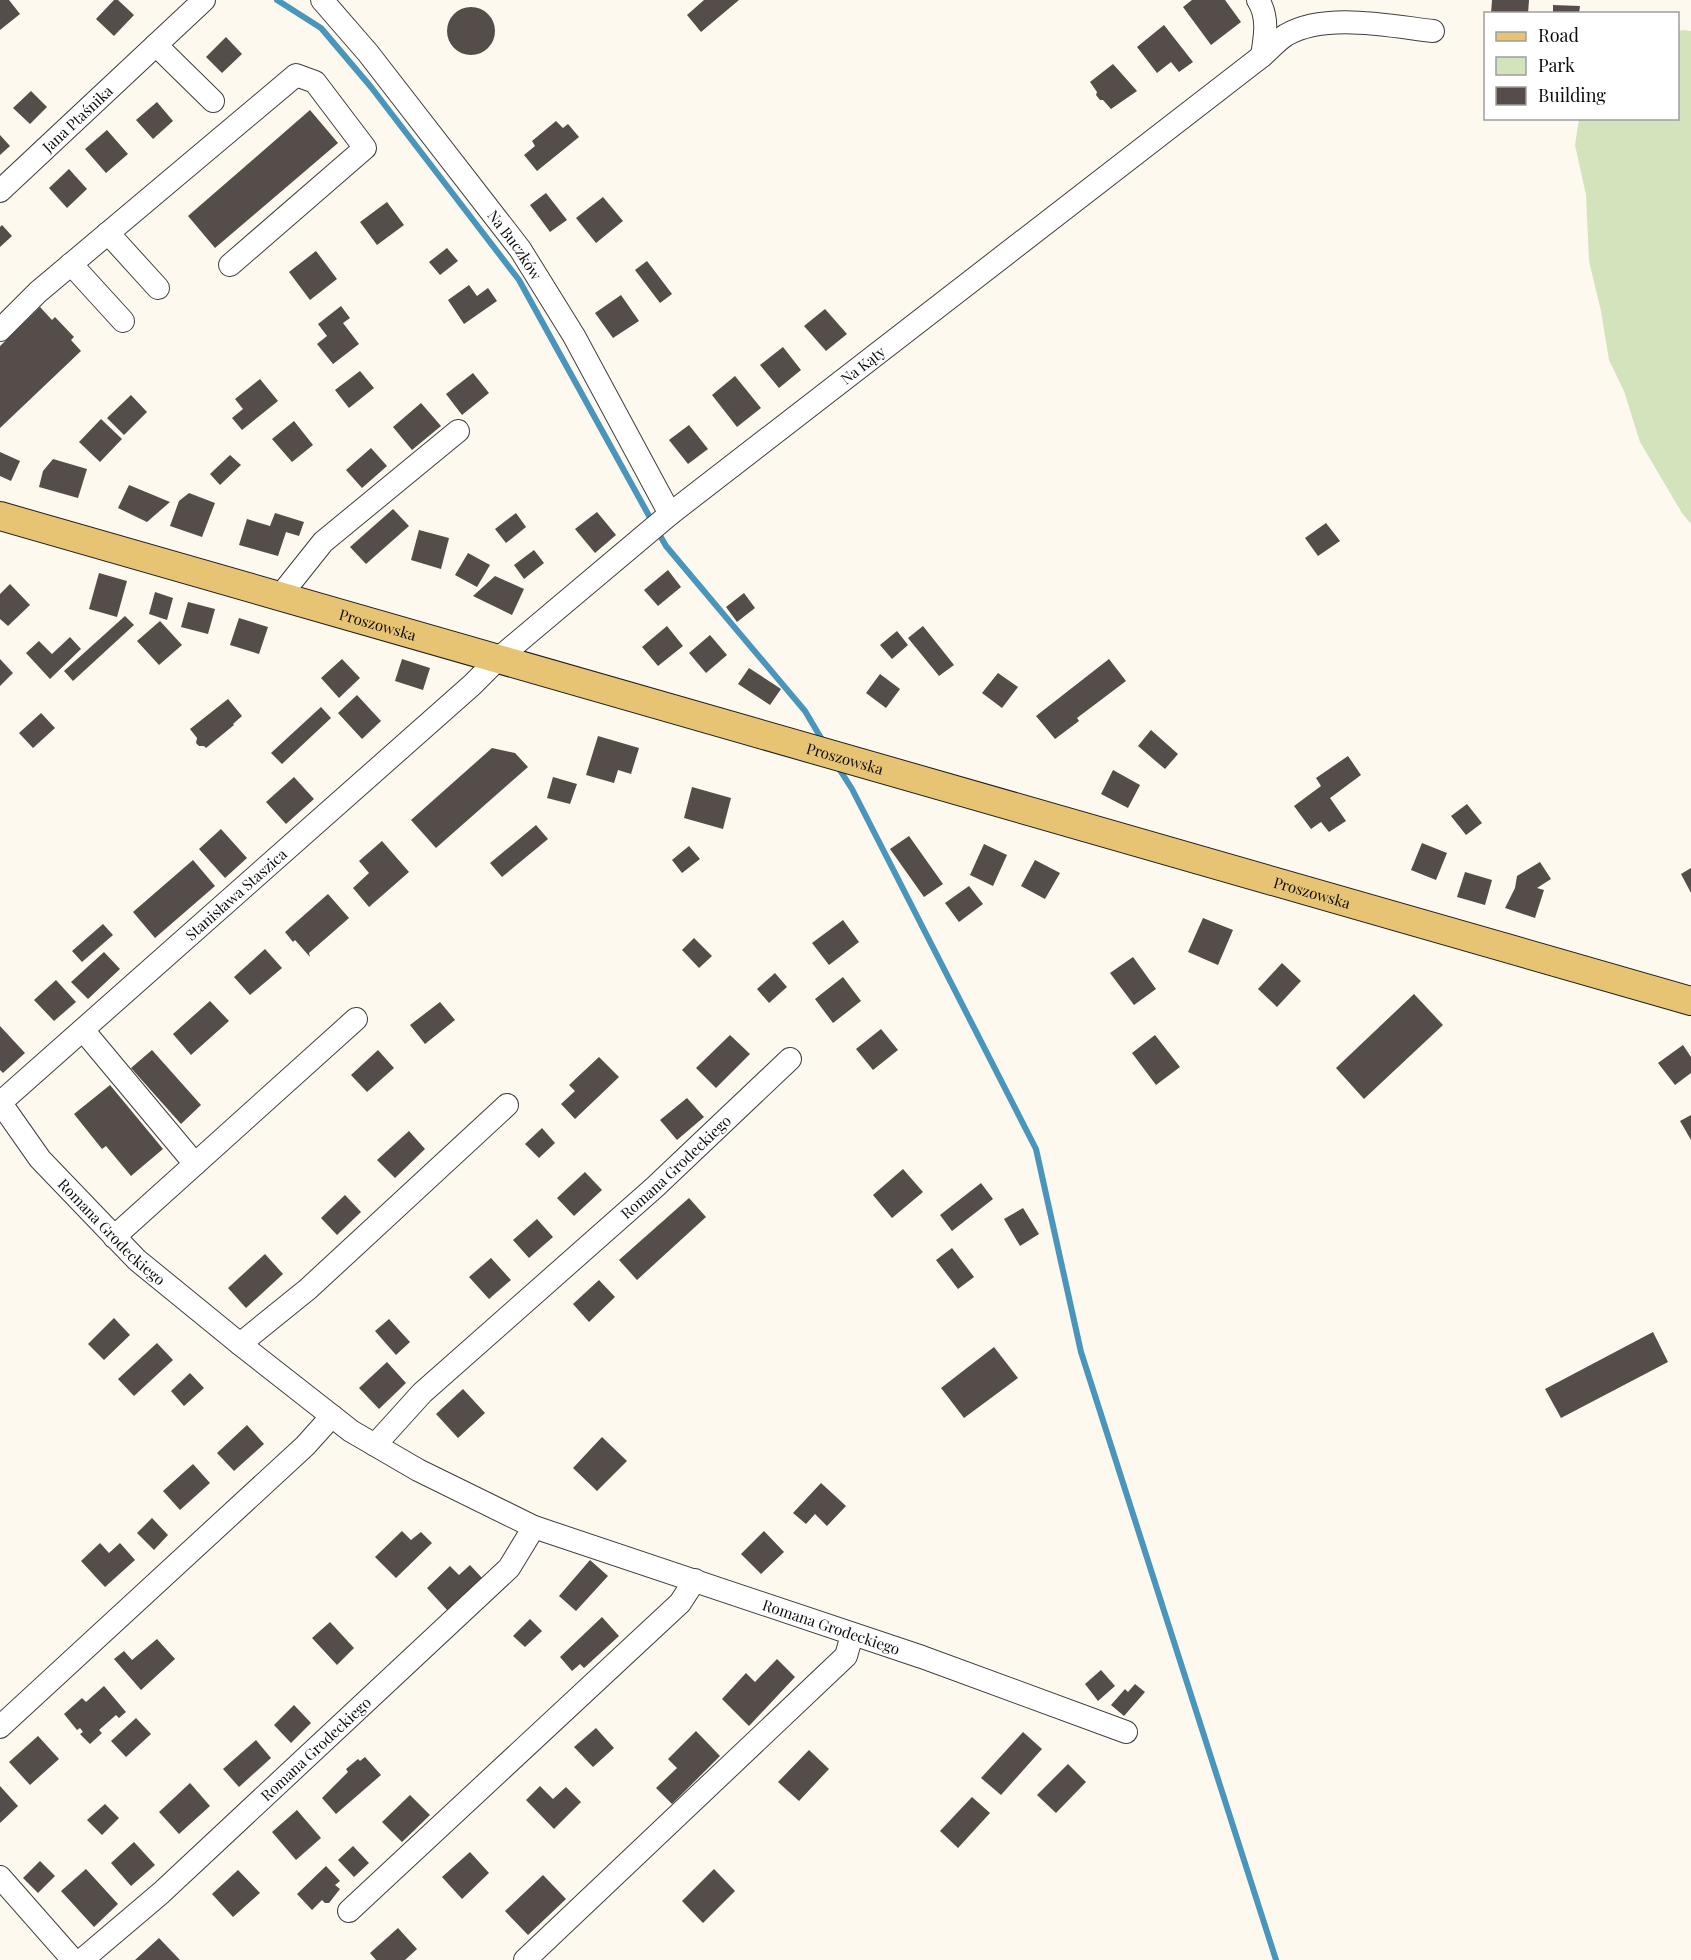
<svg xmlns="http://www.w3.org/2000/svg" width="1691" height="1960" font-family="'Playfair Display',serif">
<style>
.green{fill:#d3e3bc}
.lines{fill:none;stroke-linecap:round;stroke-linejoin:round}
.stream{stroke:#4995bc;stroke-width:6}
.building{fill:#544d4a}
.minor-casing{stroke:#3f3f3f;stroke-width:24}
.major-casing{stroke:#1d1d1d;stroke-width:30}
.minor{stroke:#fff;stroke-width:22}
.major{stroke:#e7c474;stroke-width:28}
.labels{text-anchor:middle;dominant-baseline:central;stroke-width:6;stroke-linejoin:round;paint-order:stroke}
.street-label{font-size:15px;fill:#0c0c0c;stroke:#fff}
</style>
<rect width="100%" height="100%" fill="#fdf9ee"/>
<polygon class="green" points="1684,30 1691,31 1691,524 1682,513 1640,442 1624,391 1609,360 1601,311 1589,261 1586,195 1575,145 1579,119 1678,118 1678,31"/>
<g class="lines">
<g class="stream">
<polyline points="277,0 321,28 371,87 519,280 653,523"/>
<polyline points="658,532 666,546 805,711 824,743"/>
<polyline points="838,767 852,789 1036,1149 1081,1352 1276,1960"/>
</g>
</g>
<g class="building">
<polygon points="0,0 9,0 20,14 0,30"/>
<polygon points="114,0 118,0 134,15 114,36 96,19"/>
<polygon points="704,0 739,0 701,32 687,15"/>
<polygon points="1192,0 1225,0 1241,22 1211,45 1183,7"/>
<polygon points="1492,0 1529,0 1528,14 1491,14"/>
<polygon points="1553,5 1580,6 1579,14 1553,14"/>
<circle cx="471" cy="31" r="24"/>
<polygon points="1164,25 1193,62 1179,72 1171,62 1157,73 1137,47"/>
<polygon points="226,37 242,54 222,73 206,57"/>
<polygon points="1113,64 1137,91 1111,109 1103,100 1100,100 1096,95 1097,92 1090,82"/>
<polygon points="31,91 47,107 30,124 13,108"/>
<polygon points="157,102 173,121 153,139 136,120"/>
<polygon points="310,110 338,143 215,248 188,216"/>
<polygon points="556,121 563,128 568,124 579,137 537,171 524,155 535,146 532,141"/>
<polygon points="107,130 128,154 106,173 85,149"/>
<polygon points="0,135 10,146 0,155"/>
<polygon points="69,169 87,189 67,208 49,188"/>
<polygon points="546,193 567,220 550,232 530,205"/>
<polygon points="603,197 623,221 596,243 576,218"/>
<polygon points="387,202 404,225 377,245 360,222"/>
<polygon points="2,225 12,236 0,247 0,227"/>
<polygon points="447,248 458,261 440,275 429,262"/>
<polygon points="316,251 337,279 310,300 289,272"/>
<polygon points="647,261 672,294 660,303 635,270"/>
<polygon points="469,285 477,296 488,288 497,301 464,324 448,300"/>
<polygon points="621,295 639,321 613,338 595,313"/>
<polygon points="341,306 350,318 343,323 359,344 333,364 317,344 327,336 318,324"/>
<polygon points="40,307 52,320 55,317 74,337 71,340 81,351 0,428 0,346"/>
<polygon points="825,309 847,334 826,351 804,326"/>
<polygon points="783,347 801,370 779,388 760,365"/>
<polygon points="360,371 374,388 349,408 335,390"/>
<polygon points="473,373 489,393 462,415 446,394"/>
<polygon points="735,376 761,408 737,427 712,395"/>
<polygon points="260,379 278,401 242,430 232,418 243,409 235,399"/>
<polygon points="131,395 147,412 124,435 107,418"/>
<polygon points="421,403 441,426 412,450 393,427"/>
<polygon points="101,419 122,439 100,462 79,442"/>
<polygon points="294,421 313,445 292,462 272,439"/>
<polygon points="689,425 708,449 688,464 669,440"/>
<polygon points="371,448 387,466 362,488 346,470"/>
<polygon points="0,452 20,461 11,481 0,476"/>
<polygon points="230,455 241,465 220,485 210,474"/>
<polygon points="53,459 87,469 78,498 39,487 43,471"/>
<polygon points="129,485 170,502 147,522 118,508"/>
<polygon points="189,493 215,503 202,537 170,526 179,501"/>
<polygon points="393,509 409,526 366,564 350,547"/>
<polygon points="597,512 616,535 595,553 575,529"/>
<polygon points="275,513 304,522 299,536 286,532 278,556 239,545 247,519 270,526"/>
<polygon points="516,513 526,527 506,543 495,529"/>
<polygon points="1326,523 1340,541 1318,556 1305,538"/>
<polygon points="419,530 449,538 441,569 411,560"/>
<polygon points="534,550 544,563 524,579 514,565"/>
<polygon points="468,553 490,565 477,587 455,575"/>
<polygon points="668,570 681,587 658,606 644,590"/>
<polygon points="99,573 127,581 117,617 89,609"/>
<polygon points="495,576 524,589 512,615 473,596"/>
<polygon points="10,584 30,605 8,626 0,619 0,594"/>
<polygon points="155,592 173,598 167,620 149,614"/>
<polygon points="744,593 755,608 737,622 726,607"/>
<polygon points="188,602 215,609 208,634 181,627"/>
<polygon points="125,616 134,625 73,681 64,671"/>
<polygon points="239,618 268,627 259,654 230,645"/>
<polygon points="160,621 182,645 159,665 137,641"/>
<polygon points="667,626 683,646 658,666 642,647"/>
<polygon points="923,626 954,665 939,676 908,638"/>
<polygon points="897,631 908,645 892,659 880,645"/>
<polygon points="710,635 727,655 706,673 689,653"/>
<polygon points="70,637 81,649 50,679 26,653 39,641 52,654"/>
<polygon points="0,659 13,673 0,686"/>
<polygon points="342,659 360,678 339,698 321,678"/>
<polygon points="402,659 430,668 423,690 395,681"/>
<polygon points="1109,659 1126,681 1077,718 1079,721 1055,739 1036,716"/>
<polygon points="749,668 781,689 770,705 738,684"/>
<polygon points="998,673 1018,687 1002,708 982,693"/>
<polygon points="880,674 900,689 886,708 866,693"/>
<polygon points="357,695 381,721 362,739 338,713"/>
<polygon points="228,699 242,716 233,724 234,725 206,748 204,746 199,746 196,743 197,738 190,729"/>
<polygon points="321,707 331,718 282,764 271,753"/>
<polygon points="41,713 55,728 33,748 19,733"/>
<polygon points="1151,730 1178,754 1165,769 1138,746"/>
<polygon points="598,736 639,748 631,774 618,770 614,783 586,775"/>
<polygon points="492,748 515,753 528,767 436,848 411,820"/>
<polygon points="1348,756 1361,775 1330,798 1346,821 1329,832 1321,822 1311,829 1294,806 1321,786 1316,778"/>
<polygon points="1113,770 1140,785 1128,808 1101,794"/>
<polygon points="294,777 314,799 286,824 266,802"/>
<polygon points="553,777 577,784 570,804 547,798"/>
<polygon points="692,787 731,798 723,829 684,818"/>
<polygon points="1467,804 1482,823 1466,835 1451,816"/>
<polygon points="536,825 548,839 502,877 490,863"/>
<polygon points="221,829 247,858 225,878 199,849"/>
<polygon points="909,836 943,884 924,897 890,849"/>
<polygon points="382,841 409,872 369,907 353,888 369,873 359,861"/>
<polygon points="1422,843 1447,853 1436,880 1411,870"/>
<polygon points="984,844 1007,855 993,886 970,875"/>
<polygon points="689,846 700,859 682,873 672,860"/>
<polygon points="193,860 215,886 155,938 133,912"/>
<polygon points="1035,860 1060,873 1045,899 1021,886"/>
<polygon points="1540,862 1551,879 1537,888 1544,890 1535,918 1505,908 1515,888 1517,876"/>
<polygon points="1691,868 1691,893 1681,874"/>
<polygon points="1465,872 1492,880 1485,905 1457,897"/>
<polygon points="969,886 983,904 959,922 945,903"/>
<polygon points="328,894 349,918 309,953 310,957 295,940 293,942 285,932"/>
<polygon points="1203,918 1233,930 1218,965 1188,952"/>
<polygon points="843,920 859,942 829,965 812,943"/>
<polygon points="103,924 113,935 82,962 72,951"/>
<polygon points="694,938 712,956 699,968 682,950"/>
<polygon points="265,949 282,968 250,995 234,977"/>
<polygon points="104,952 120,969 88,999 71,982"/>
<polygon points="1133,957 1156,989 1134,1005 1110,973"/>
<polygon points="1282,963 1301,981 1277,1007 1258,989"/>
<polygon points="775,973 787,987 769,1003 757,989"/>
<polygon points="843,977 861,1001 833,1023 815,999"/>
<polygon points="56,980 76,1002 54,1021 34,1000"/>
<polygon points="1414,994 1443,1025 1364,1099 1336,1068"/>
<polygon points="210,1001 229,1021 191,1055 173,1034"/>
<polygon points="440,1002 455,1020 425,1044 410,1025"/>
<polygon points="0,1026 25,1053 3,1073 0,1070"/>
<polygon points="881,1029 898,1050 873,1070 856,1049"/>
<polygon points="730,1035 750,1054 716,1088 696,1068"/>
<polygon points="1155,1035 1180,1067 1156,1085 1132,1053"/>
<polygon points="1683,1045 1691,1057 1691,1073 1675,1085 1658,1063"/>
<polygon points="152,1050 201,1105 181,1124 131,1068"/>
<polygon points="378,1050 394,1068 367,1092 351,1075"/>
<polygon points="599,1057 619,1077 575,1119 561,1104 575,1091 569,1085"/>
<polygon points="110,1085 163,1149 131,1176 106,1146 102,1149 74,1114"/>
<polygon points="687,1098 704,1117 677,1140 660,1120"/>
<polygon points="1691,1115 1691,1140 1680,1121"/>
<polygon points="542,1128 555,1143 539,1158 525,1144"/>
<polygon points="409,1131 425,1149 395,1178 377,1160"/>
<polygon points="903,1169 923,1192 892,1218 873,1195"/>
<polygon points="585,1172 602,1190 574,1216 557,1198"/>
<polygon points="981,1183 993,1199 952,1231 940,1215"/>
<polygon points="345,1195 361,1212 337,1235 321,1218"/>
<polygon points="689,1198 706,1217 637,1280 619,1260"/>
<polygon points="1023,1208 1039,1234 1020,1246 1004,1219"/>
<polygon points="537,1219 553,1237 529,1258 513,1240"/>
<polygon points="952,1248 974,1277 958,1289 936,1260"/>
<polygon points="265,1254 283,1274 246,1308 228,1288"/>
<polygon points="491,1258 511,1280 489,1299 469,1277"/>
<polygon points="599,1280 615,1297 589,1322 573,1304"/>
<polygon points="114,1318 130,1335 104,1360 88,1344"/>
<polygon points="389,1319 410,1342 396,1355 375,1331"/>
<polygon points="1653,1332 1668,1362 1561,1418 1545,1389"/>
<polygon points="157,1343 173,1360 134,1396 118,1379"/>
<polygon points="994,1347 1018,1378 964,1418 941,1388"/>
<polygon points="387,1362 406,1383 379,1409 359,1388"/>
<polygon points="190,1373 204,1388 184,1406 171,1391"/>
<polygon points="463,1389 485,1413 458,1438 436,1414"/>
<polygon points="247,1425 264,1444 234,1471 217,1453"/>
<polygon points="602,1437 627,1461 597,1491 573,1468"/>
<polygon points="193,1464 210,1483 180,1510 163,1491"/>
<polygon points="821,1483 846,1506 827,1526 815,1514 806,1524 793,1513"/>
<polygon points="152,1518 168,1535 154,1550 137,1533"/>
<polygon points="402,1531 411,1540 421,1532 432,1543 396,1578 375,1557"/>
<polygon points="764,1531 784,1552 761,1574 741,1554"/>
<polygon points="100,1543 109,1553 120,1543 135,1560 105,1587 81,1561"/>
<polygon points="590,1560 608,1576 576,1611 559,1596"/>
<polygon points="470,1565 483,1579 448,1611 427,1588 450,1566 459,1575"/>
<polygon points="602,1617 619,1636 584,1668 580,1664 572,1671 560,1657"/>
<polygon points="530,1619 542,1631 525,1647 513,1636"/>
<polygon points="330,1622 354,1648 337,1665 312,1638"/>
<polygon points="157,1639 175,1659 141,1690 114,1659 124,1651 132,1660"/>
<polygon points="777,1659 795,1677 749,1726 722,1699 746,1673 755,1682"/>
<polygon points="1101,1670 1115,1686 1098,1701 1085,1684"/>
<polygon points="1135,1684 1145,1692 1124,1716 1111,1705 1125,1689 1128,1692"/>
<polygon points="104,1686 126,1712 119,1718 116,1715 99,1730 102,1733 90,1744 80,1734 83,1732 80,1728 77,1730 64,1714 82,1698 86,1702"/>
<polygon points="294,1705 311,1723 291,1743 274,1725"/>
<polygon points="136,1718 151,1734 126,1757 111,1741"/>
<polygon points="596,1728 614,1748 593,1767 574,1747"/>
<polygon points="696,1731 720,1756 672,1804 656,1788 677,1768 668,1759"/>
<polygon points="1023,1732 1042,1749 1001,1795 981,1778"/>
<polygon points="38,1736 59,1759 30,1785 9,1762"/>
<polygon points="256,1740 271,1758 239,1787 223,1769"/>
<polygon points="809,1750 829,1769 799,1801 778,1782"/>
<polygon points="365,1757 381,1775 336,1814 322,1798 348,1772 346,1769 358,1759 360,1761"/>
<polygon points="1068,1764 1086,1782 1056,1813 1037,1795"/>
<polygon points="190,1783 210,1806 179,1834 159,1812"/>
<polygon points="0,1786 18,1806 0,1823"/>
<polygon points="540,1786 553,1799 566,1787 581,1802 554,1829 526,1800"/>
<polygon points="410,1795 430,1815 402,1842 382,1822"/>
<polygon points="972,1797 990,1813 958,1848 940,1831"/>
<polygon points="105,1804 119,1818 102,1835 87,1820"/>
<polygon points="297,1810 321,1838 296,1860 272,1832"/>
<polygon points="134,1842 155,1865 131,1886 111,1863"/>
<polygon points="353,1846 369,1863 354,1877 338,1860"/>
<polygon points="470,1852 489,1873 462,1899 442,1877"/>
<polygon points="40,1861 55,1876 38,1893 23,1878"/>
<polygon points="326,1866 340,1881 335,1885 340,1889 329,1903 325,1903 322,1900 312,1910 297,1894"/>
<polygon points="86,1869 118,1904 94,1927 61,1891"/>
<polygon points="714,1869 735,1891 703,1923 682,1901"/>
<polygon points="238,1870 260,1893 233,1917 212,1894"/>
<polygon points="543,1875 566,1899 528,1935 505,1911"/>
<polygon points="398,1928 417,1949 405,1960 376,1960 370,1953"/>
<polygon points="159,1938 180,1960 135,1960"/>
</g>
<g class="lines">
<defs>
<g id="minor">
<path id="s1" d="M 322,0 L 368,53 L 520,249 L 574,336 L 670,514"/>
<path d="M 1258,0 C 1269,17 1265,37 1262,56"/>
<polyline points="156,45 213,101"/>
<path id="s2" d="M 0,191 L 204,0"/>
<polyline points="108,233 158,288"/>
<polyline points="71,264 123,321"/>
<polyline points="0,330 38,292 296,75 315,82 365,148 230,265"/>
<polyline points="280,596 323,542 458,431"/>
<polyline points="83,1030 195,1164"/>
<path id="s3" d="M 0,1102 L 40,1159 L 137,1260 L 240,1344 L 351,1431 L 418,1470 L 534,1527 L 922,1657 L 1126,1732"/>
<path id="s4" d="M 0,1103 L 472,685 L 499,658 L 670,514 L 1262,56 C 1270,49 1278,40 1286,35 C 1325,12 1390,26 1433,31"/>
<polyline points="114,1237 356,1019"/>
<polyline points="240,1344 308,1289 507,1105"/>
<path id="s5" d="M 375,1445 L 422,1393 L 655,1187 L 790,1059"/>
<polyline points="0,1727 305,1446 332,1416"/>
<polyline points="0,1877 73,1960"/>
<polyline points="349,1911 680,1603 695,1580"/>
<path id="s6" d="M 82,1960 L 161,1893 L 509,1568 L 534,1527"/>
<polyline points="525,1960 846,1656 852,1635"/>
</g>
<g id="major">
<path id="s7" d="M 0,516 L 1691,1001"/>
</g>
</defs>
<use href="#minor" class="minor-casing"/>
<use href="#major" class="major-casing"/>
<use href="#minor" class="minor"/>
<use href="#major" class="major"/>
</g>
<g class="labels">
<g class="street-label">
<text stroke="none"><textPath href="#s2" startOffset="106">Jana Ptaśnika</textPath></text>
<text stroke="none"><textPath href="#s1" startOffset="312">Na Buczków</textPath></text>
<text stroke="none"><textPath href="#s4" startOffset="1136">Na Kąty</textPath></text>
<text stroke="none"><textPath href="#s7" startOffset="393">Proszowska</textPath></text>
<text stroke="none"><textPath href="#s7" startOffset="879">Proszowska</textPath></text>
<text stroke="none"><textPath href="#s7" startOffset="1365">Proszowska</textPath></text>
<text stroke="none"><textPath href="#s4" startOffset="315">Stanisława Staszica</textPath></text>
<text stroke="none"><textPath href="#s5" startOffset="410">Romana Grodeckiego</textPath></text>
<text stroke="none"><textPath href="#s3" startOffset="172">Romana Grodeckiego</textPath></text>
<text stroke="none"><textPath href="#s3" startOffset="1004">Romana Grodeckiego</textPath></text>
<text stroke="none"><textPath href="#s6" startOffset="315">Romana Grodeckiego</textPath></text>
</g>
</g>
<rect x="1484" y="12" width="195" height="108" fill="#ffffff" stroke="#9e9e9e" stroke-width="1.5"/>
<rect x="1496" y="32" width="30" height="9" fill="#e7c474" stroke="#9e9e9e" stroke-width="1.5"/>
<text x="1538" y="42" font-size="18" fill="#0c0c0c">Road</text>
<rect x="1496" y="57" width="30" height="18" fill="#d3e3bc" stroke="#9e9e9e" stroke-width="1.5"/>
<text x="1538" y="72" font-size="18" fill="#0c0c0c">Park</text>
<rect x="1496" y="87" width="30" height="18" fill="#544d4a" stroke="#9e9e9e" stroke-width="1.5"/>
<text x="1538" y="102" font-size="18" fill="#0c0c0c">Building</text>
</svg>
